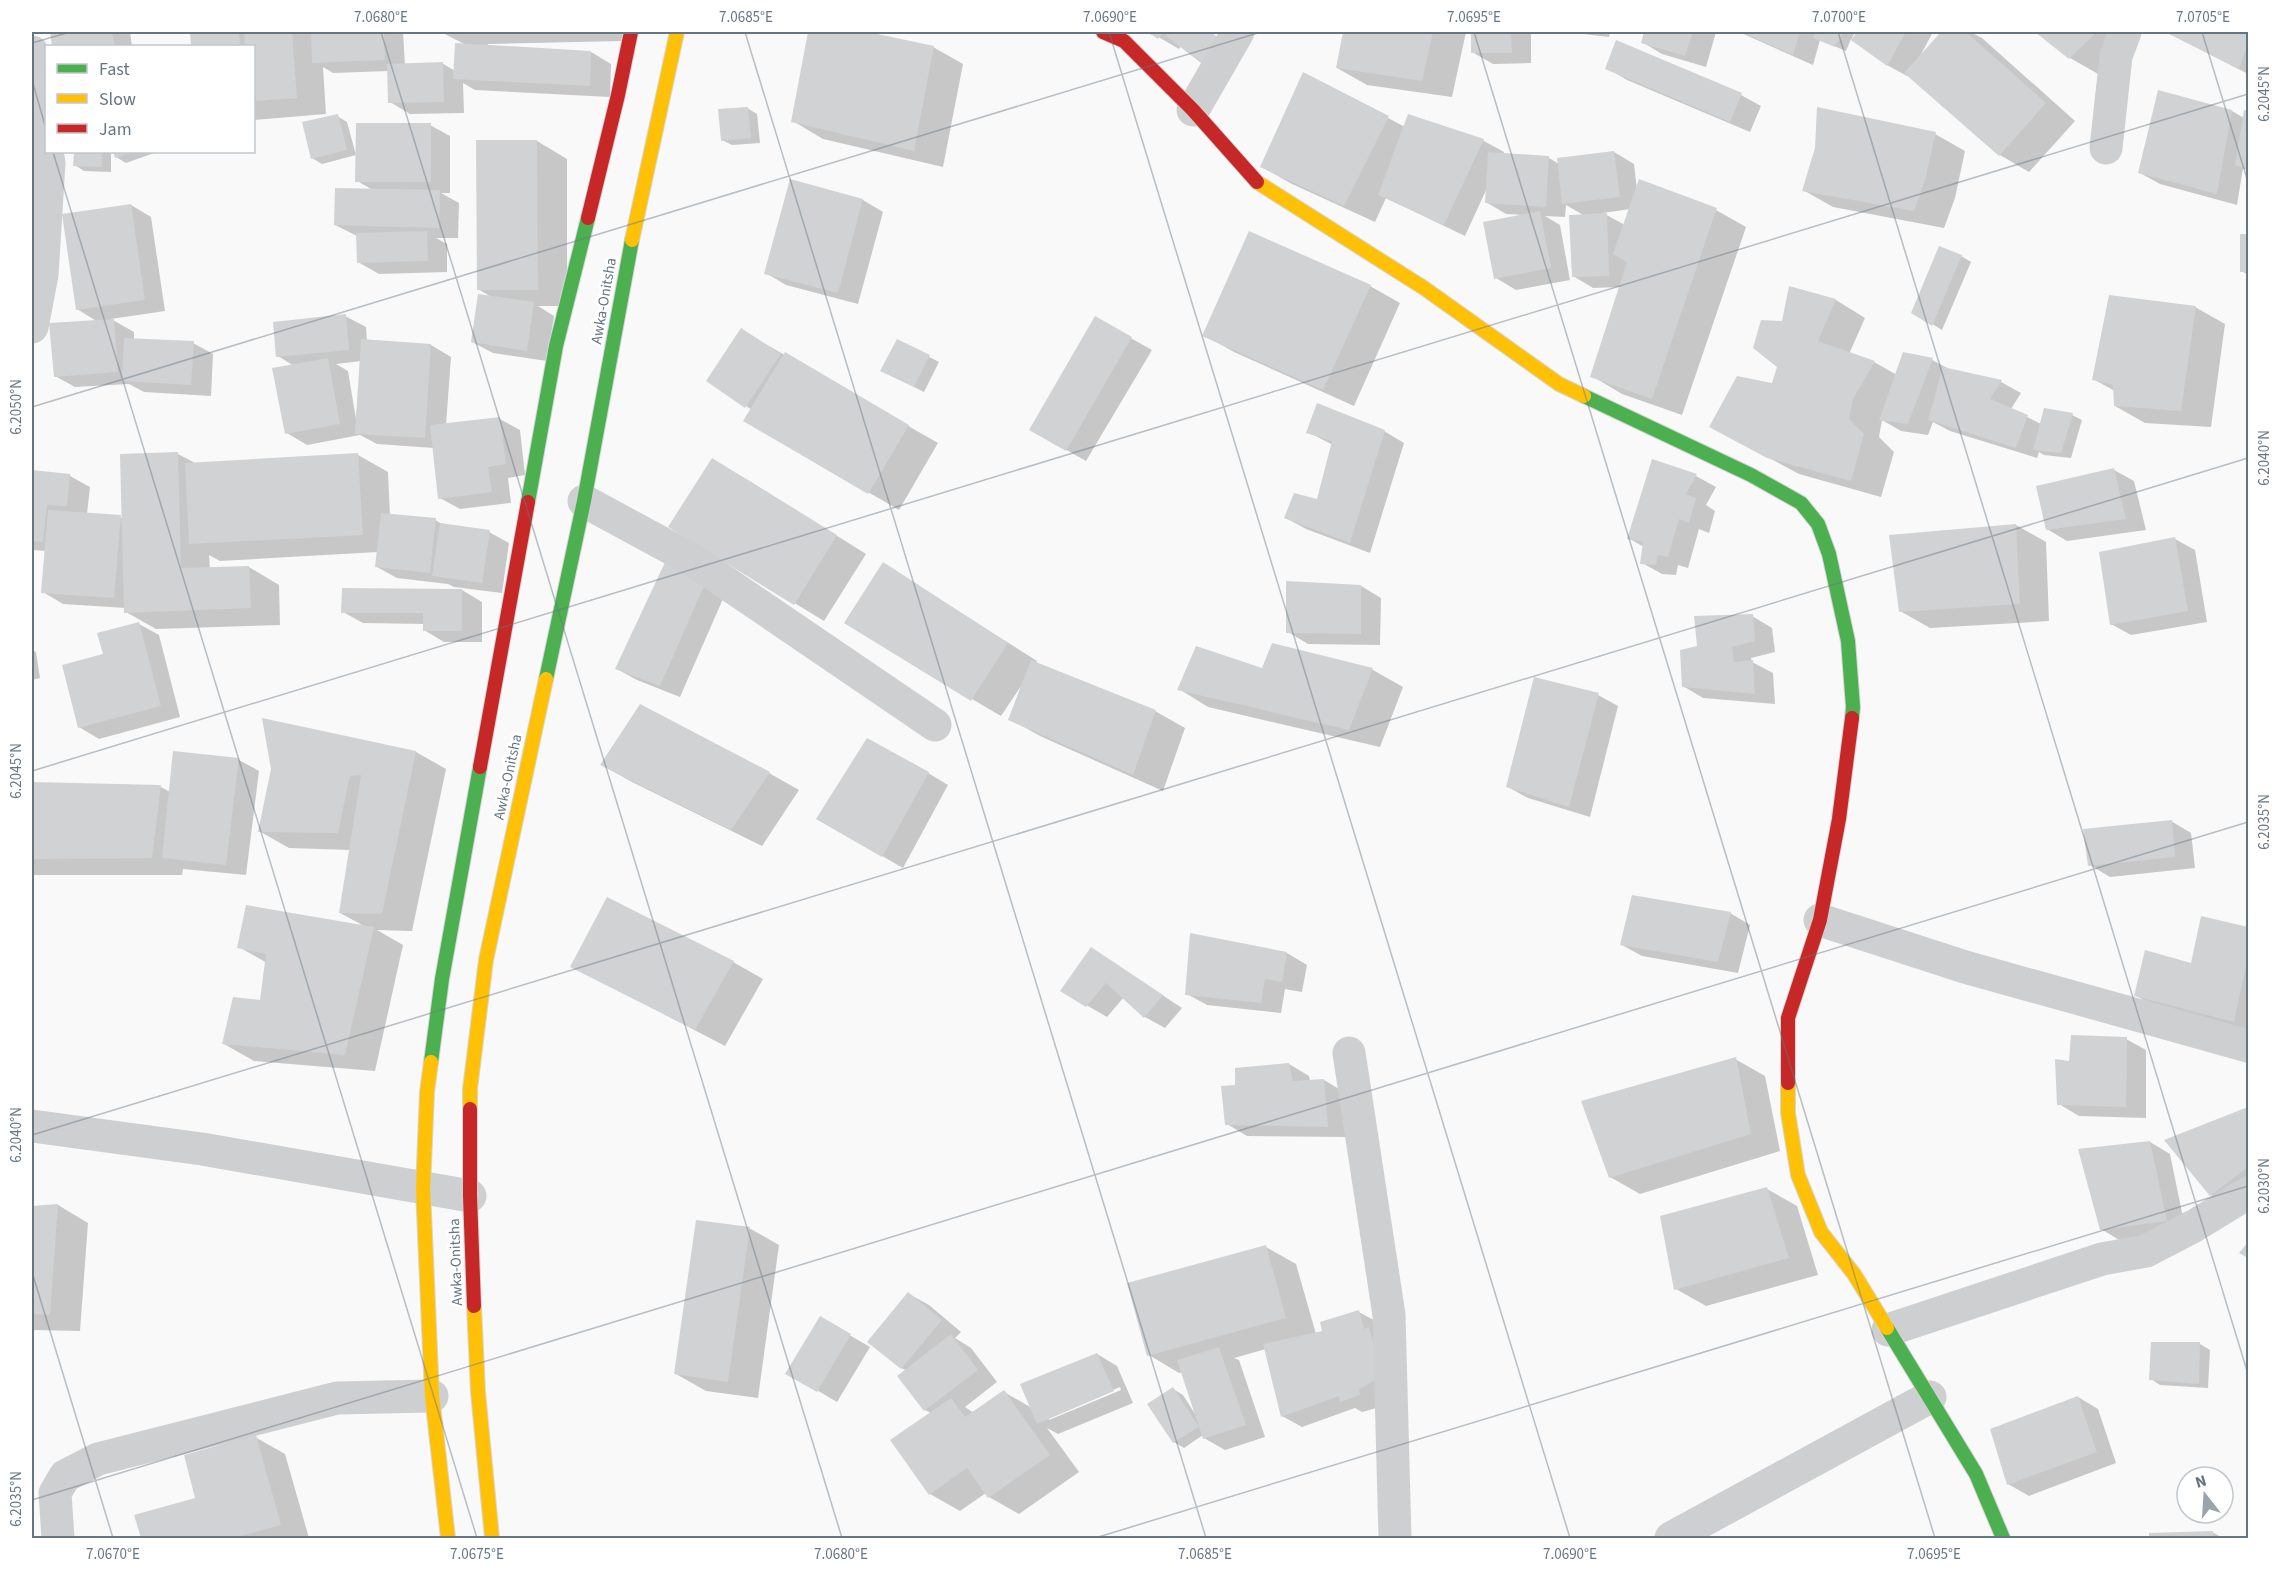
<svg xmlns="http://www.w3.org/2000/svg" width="2280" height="1570" font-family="'Source Sans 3',sans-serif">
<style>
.shadow{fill:#0003;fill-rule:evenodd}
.building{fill:#d0d2d3}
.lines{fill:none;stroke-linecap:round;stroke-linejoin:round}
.fast-casing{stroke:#d5d6d7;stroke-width:16}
.slow-casing{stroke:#d5d6d7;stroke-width:16}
.jam-casing{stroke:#d5d6d7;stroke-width:16}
.street{stroke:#cecfd0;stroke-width:33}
.fast{stroke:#4caf50;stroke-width:14}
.slow{stroke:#ffc107;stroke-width:14}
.jam{stroke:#c62828;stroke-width:14}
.ticks{fill:none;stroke:#657683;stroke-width:1.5;stroke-opacity:0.45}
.labels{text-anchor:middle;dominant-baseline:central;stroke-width:6;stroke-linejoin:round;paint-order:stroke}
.street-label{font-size:15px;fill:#657683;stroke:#fff}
.neatline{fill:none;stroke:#657683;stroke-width:2}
.ticks-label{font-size:15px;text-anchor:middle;fill:#657683}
</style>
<rect width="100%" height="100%" fill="#f9f9f9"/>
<g class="shadow">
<polygon points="51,32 130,32 132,46 54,46"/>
<polygon points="191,32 403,32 405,65 442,63 455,71 466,45 441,32 622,32 623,41 488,44 488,47 591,52 611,64 610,97 475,90 463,83 464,113 410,114 390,102 389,71 333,73 323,67 326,114 254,120 254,46 192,46"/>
<polygon points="810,32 861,32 933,47 963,64 943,167 823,139 793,121"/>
<polygon points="1150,32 1210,32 1228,45 1181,46 1179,49"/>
<polygon points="1345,32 1466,32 1452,97 1367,85 1337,68"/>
<polygon points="1472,32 1531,32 1531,63 1493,64 1472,52"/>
<polygon points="1566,32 1610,32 1609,37"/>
<polygon points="1646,32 1716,32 1706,67 1662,54 1642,42"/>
<polygon points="1739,32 1855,32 1852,38 1853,39 1859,32 1933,32 1919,58 1943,32 1970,32 1982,38 2075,121 2029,172 2000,155 1908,75 1907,76 1887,65 1851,39 1846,51 1820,40 1813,65"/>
<polygon points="2037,32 2138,32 2100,75 2070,58"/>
<polygon points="2167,32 2248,32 2248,74 2180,39"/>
<polygon points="1607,68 1741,95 1761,106 1750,132 1627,80"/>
<polygon points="747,108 757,114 760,143 732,145 722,140"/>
<polygon points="2232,111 2244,118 2245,112 2248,112 2248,171 2243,168 2237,205 2160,184 2140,173"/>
<polygon points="337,116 347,122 356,155 322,164 312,158"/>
<path d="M 1409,116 L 1484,141 L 1504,152 L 1503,155 L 1549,158 L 1559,164 L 1614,152 L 1634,164 L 1637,190 L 1716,210 L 1746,227 L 1682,415 L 1622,394 L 1592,376 L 1621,287 L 1593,288 L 1573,276 L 1585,216 L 1566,205 L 1565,217 L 1545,216 L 1560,225 L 1570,280 L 1516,290 L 1496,278 L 1524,215 L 1506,214 L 1486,202 L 1487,188 L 1465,236 L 1386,198 L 1375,222 L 1292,184 L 1262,167 L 1388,118 L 1405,127 ZM 1630,209 L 1625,225 L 1603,213 Z"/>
<polygon points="430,125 450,136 450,193 441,193 459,203 458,238 436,238 447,244 447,272 379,274 358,262 357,236 335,225 373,190 357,181"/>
<polygon points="1935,134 1965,151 1955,198 1944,228 1833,207 1803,190"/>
<polygon points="537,141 567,159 567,306 538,306 554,316 547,361 493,353 472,342 493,298 478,289"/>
<polygon points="75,152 111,152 111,172 84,171 75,165"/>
<polygon points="114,152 157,152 126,163 116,157"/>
<polygon points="791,181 863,200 883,212 858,304 786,285 766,273"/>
<polygon points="131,205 151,217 165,311 111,319 134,332 134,340 193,343 213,354 211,396 144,392 129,384 75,387 55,376 98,322 77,309"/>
<polygon points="2242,235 2248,236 2248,275 2242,271"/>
<polygon points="1961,256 1971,262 1942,330 1913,312"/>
<polygon points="1370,286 1400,303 1354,406 1234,352 1204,335"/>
<polygon points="1790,288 1836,300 1865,318 1849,354 1874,362 1897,375 1904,354 1932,360 1951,370 2001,382 2021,393 2011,409 2041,424 2072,415 2082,420 2071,458 2044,455 2039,452 2037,458 1950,431 1933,422 1928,435 1901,431 1882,420 1879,437 1894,452 1881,497 1799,474 1741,443 1773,384 1779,367"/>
<polygon points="2195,307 2225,324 2211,427 2145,423 2115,406 2115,391 2093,379"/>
<path d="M 345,316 L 366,327 L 367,341 L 431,345 L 451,357 L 446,425 L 500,419 L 520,430 L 525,475 L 508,478 L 511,503 L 460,509 L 440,498 L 434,448 L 377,444 L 360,435 L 307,445 L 287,433 L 294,366 L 278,356 ZM 361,361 L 356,419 L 348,371 L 336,364 Z"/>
<polygon points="1095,318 1152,350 1086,461 1031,430"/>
<polygon points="898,341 939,362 924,392 892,376"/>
<polygon points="762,342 938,443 899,510 745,421 752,410 746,406"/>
<polygon points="1384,431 1404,443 1370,553 1306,529 1286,518 1318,500 1333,445 1308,432"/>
<polygon points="178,454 195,463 358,455 388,472 390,516 435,520 444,525 489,532 509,543 502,593 454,587 448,584 397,578 377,567 378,552 220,561 209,555 210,569 249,567 279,585 280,625 156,629 126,612 126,608 63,604 43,592 46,551 32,550 32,472 70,476 90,487 87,514 123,518"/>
<polygon points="2114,470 2134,481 2146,530 2067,541 2047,529"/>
<polygon points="1696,476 1716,487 1706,505 1715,511 1709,533 1699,529 1688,568 1678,565 1676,575 1662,574 1642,563 1644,547 1628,538"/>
<polygon points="743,477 866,554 824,621 670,527"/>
<polygon points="2016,525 2046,542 2049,621 1930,628 1900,611"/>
<polygon points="2175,539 2195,550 2207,622 2131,635 2111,624"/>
<polygon points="668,560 726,592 680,697 637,680 617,669"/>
<polygon points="884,564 1037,661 1035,664 1155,711 1185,728 1163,791 1040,736 1010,719 1021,686 1001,716 972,699"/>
<polygon points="1361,586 1381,598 1380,645 1308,644 1288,632"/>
<polygon points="462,590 482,602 482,642 444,642 424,630 424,624 363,623 343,612"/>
<polygon points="1752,616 1772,628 1775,652 1751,658 1752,662 1773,673 1775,704 1703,698 1683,686 1699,647"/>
<polygon points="139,624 159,635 180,717 99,739 79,727 105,655"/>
<polygon points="1273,645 1373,670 1403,687 1380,747 1208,707 1179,689 1263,670"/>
<polygon points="32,650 36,652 40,678 32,680"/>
<polygon points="1598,695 1618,706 1590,817 1528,798 1508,787"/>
<polygon points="264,720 416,752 446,769 412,931 377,930 403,945 375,1071 254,1061 224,1044 261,1002 267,963 239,947 364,926 340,913 351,850 289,848 259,831 273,770"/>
<polygon points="174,752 239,760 259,771 246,875 183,869 182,875 32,875 32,806 161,787 170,792"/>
<polygon points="602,765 769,773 799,790 762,846 632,782"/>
<polygon points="928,773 948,785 903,868 818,819"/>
<polygon points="2171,821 2191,833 2195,868 2110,877 2090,865"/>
<polygon points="608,899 733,962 763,979 725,1046 572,966"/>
<polygon points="1730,913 1750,925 1738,973 1642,956 1622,945"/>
<polygon points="2202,917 2248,928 2248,1031 2156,1007 2135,995 2193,965"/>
<polygon points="1191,935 1287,953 1307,965 1302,992 1285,989 1281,1013 1207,1005 1187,994"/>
<polygon points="1092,949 1182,1008 1165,1028 1145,1017 1124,997 1107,1017 1062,991"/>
<polygon points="2126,1039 2146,1050 2146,1118 2079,1116 2059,1104 2070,1062"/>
<polygon points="1735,1059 1765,1076 1780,1151 1640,1194 1610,1177"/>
<polygon points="1289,1064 1309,1076 1310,1081 1324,1080 1344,1092 1347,1137 1247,1136 1227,1124 1236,1086"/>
<polygon points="2248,1108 2248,1194 2231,1206 2211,1195 2166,1141"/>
<polygon points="2150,1142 2170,1154 2186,1232 2121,1241 2101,1229"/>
<polygon points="1767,1189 1797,1206 1818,1275 1706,1306 1676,1289"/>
<polygon points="58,1205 88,1223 80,1331 32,1330 32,1208"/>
<polygon points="749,1228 779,1245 758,1398 706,1391 676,1374"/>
<polygon points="1266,1247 1296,1264 1316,1334 1324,1333 1359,1312 1379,1323 1380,1407 1362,1412 1355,1408 1302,1427 1282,1416 1266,1349 1234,1358 1239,1360 1265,1437 1225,1450 1204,1438 1203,1435 1184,1448 1174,1442 1173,1389 1183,1395 1195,1414 1182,1372 1179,1373 1149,1355"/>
<path d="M 909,1294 L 929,1305 L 961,1332 L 955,1338 L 971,1348 L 997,1382 L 965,1407 L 974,1413 L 1004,1392 L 1032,1408 L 1097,1354 L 1117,1366 L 1133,1403 L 1058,1434 L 1047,1428 L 1079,1472 L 1019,1514 L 989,1497 L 986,1493 L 960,1511 L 930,1494 L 931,1413 L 925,1410 L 899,1376 L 906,1370 L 901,1368 ZM 1120,1387 L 1121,1390 L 1049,1420 L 1049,1417 Z"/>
<polygon points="820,1318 870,1347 837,1402 788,1373"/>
<polygon points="2200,1344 2210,1350 2208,1388 2160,1385 2151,1379"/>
<polygon points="2078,1397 2098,1409 2116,1463 2029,1496 2008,1484"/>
<polygon points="255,1437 285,1454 309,1538 142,1538 136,1516 197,1499"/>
<polygon points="2212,1532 2223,1538 2151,1538 2151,1534"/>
</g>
<g class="building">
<polygon points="50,32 112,32 115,46 52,46"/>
<polygon points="190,32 239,32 240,46 191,46"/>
<polygon points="244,32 292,32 297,98 254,101 254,46 245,46"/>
<polygon points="311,32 384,32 385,60 312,63"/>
<polygon points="808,32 868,32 934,46 914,151 791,122"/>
<polygon points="1147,32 1163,32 1158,39"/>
<polygon points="1169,32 1210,32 1219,38 1201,63 1166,36"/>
<polygon points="1343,32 1433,32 1422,81 1336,68"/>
<polygon points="1471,32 1511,32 1512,53 1471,53"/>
<polygon points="1644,32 1693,32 1685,56 1641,43"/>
<polygon points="1741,32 1800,32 1793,55"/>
<polygon points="1816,32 1843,32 1835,47 1813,38"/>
<polygon points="1857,32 1906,32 1887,66 1851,40"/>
<polygon points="1941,32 1966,32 2046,103 1999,156 1904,73"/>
<polygon points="2035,32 2097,32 2069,59"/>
<polygon points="2165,32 2248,32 2248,43 2239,69"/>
<polygon points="1616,40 1742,93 1730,122 1605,69"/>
<polygon points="455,43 591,51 590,86 453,79"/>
<polygon points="443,62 444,102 388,103 387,64"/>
<polygon points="1303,72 1389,116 1344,206 1260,167"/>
<polygon points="2158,90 2232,110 2217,194 2138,173"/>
<polygon points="748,107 751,138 721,141 718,109"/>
<polygon points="1817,107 1936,132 1925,180 1914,211 1802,191 1815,148"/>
<polygon points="2244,110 2248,111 2248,169 2235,165"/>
<polygon points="338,114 347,150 311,159 302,122"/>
<polygon points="1408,114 1484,139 1444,225 1378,195"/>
<polygon points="356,123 431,123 431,182 355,182"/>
<polygon points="476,140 537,140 538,290 477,290"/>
<polygon points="1614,151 1620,197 1562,204 1557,158"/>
<polygon points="74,152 102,152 102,167 73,166"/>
<polygon points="113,152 133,152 115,158"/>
<polygon points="1488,152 1549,156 1546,207 1485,203"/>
<polygon points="790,179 863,199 838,293 764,274"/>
<polygon points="1639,179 1717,208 1652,399 1590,377 1627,262 1613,254"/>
<polygon points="335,188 440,190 439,228 334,225"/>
<polygon points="131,204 145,300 76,310 62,214"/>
<polygon points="1540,211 1551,268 1494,279 1483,222"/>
<polygon points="1607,213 1609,276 1572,277 1569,215"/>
<polygon points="427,231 428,261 357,263 356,233"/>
<polygon points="1249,231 1371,285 1323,390 1202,336"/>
<rect x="2240" y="234" width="8" height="38"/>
<polygon points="1939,246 1962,255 1932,326 1911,313"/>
<polygon points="1789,286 1836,299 1818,341 1875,361 1853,399 1849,419 1864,434 1851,481 1767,458 1709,427 1737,376 1772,383 1777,367 1753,348 1761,320 1782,321"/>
<polygon points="478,294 534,302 527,351 471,342"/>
<polygon points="2109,295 2196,306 2181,411 2114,406 2113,385 2092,380"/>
<polygon points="346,314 349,350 276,357 273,322"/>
<polygon points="1095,316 1132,337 1066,451 1029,430"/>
<polygon points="114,319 118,372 54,377 49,323"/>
<polygon points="741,328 781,354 745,408 706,381"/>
<polygon points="124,338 194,341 191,385 122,381"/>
<polygon points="361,339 431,344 425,438 355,434"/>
<polygon points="897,339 930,355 914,387 880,371"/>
<polygon points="785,352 909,425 868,494 743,421"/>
<polygon points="1903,352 1933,358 1908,424 1879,420"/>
<polygon points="328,358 340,424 285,434 272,368"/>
<polygon points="1943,367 2002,380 1990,399 2028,415 2016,448 1928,420"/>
<polygon points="1317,403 1385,430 1350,543 1284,518 1294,493 1317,499 1332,441 1306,433"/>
<polygon points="2044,408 2073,413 2061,453 2033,450"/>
<polygon points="500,417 506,464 488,467 492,492 438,499 430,425"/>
<polygon points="178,452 181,568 249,566 251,608 124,613 120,454"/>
<polygon points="358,453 363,535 189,544 185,463"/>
<polygon points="712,458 837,535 794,605 668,527"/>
<polygon points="1652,459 1697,474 1686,494 1696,498 1689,523 1679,519 1668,557 1658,555 1656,565 1640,564 1643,542 1627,539"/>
<polygon points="2114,468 2126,519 2046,530 2036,486"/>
<polygon points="32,470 70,474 67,506 47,505 43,542 32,541"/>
<polygon points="48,510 121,515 114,598 41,593"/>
<polygon points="381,513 436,518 430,573 375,567"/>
<polygon points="440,523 490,530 482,583 432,576"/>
<polygon points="2016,524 2020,604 1899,612 1889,535"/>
<polygon points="2175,537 2188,611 2110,625 2099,552"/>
<polygon points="667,558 707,579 660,686 615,669"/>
<polygon points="883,562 1008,643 971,701 844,623"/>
<polygon points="1286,581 1361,585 1361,634 1286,633"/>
<polygon points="342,588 462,589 462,631 423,631 423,613 341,613"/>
<polygon points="1753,614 1755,641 1732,647 1734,662 1753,660 1755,694 1682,687 1680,650 1697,646 1694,616"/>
<polygon points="139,622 161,706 78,728 62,665 103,654 97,633"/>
<polygon points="1272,643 1373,668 1349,730 1177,690 1196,646 1262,668"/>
<polygon points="1031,660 1156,710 1133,775 1008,720"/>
<polygon points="1534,677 1599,693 1569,807 1506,787"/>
<polygon points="640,704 770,772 731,830 600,765"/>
<polygon points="262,718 416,751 382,914 339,913 361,775 350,776 338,833 258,832 271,769"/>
<polygon points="867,738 929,772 882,857 816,819"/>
<polygon points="173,751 239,758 226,865 162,858"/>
<polygon points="32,782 161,785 152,858 32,859"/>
<polygon points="2172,820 2175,857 2088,866 2083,829"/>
<polygon points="1632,895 1731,912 1718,962 1620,945"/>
<polygon points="607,897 734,961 695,1030 570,967"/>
<polygon points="246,905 374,927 345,1055 222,1044 233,997 260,1000 266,954 237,948"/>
<polygon points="2201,916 2248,927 2248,957 2234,1022 2134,996 2145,950 2191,963"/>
<polygon points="1190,933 1287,952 1282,982 1265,979 1261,1003 1185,995"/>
<polygon points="1091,947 1163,995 1144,1018 1106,983 1086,1007 1060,991"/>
<polygon points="2071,1035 2127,1037 2126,1107 2057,1105 2055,1059 2069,1061"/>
<polygon points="1736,1057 1751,1134 1609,1178 1581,1101"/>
<polygon points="1289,1063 1293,1081 1324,1079 1328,1127 1225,1125 1221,1086 1235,1085 1235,1068"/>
<polygon points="2248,1107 2248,1167 2210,1196 2164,1140"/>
<polygon points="2150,1141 2167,1221 2100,1230 2078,1149"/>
<polygon points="1767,1187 1789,1258 1674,1290 1660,1216"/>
<polygon points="58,1204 50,1315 32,1314 32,1206"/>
<polygon points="696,1220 750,1227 728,1382 674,1374"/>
<polygon points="2248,1242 2248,1258 2239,1253"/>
<polygon points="1266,1245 1286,1318 1147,1356 1127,1283"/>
<polygon points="908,1292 942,1320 901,1369 867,1342"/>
<polygon points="1359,1310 1364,1329 1369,1327 1383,1376 1359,1389 1360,1395 1340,1402 1339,1396 1281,1417 1263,1344 1322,1331 1320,1322"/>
<polygon points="820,1316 851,1334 817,1392 785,1374"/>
<polygon points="951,1334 978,1370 924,1411 897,1376"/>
<polygon points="2151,1342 2200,1342 2199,1384 2149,1380"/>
<polygon points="1219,1347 1246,1425 1203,1439 1177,1360"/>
<polygon points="1097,1353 1114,1391 1037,1424 1020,1384"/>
<polygon points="1173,1387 1199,1427 1173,1443 1147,1404"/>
<polygon points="1004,1390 1050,1455 988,1498 967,1468 929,1495 890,1440 951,1398 965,1417"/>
<polygon points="2078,1396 2097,1452 2007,1485 1990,1429"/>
<polygon points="256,1435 281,1525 234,1538 141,1538 134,1515 195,1498 184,1455"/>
<polygon points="2213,1531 2213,1538 2149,1538 2149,1533"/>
</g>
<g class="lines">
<defs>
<g id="fast">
<polyline points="1584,396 1751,475 1801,503 1818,524 1829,554 1848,641 1853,707 1852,718"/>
<polyline points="528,502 556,346 588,218"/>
<polyline points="546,679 584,501 632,240"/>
<polyline points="431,1062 442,979 480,767"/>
<polyline points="1887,1328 1976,1474 2003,1538"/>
</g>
<g id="slow">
<polyline points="1257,182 1424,288 1559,384 1584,396"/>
<polyline points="632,240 677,32"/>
<polyline points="431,1062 427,1092 423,1189 432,1396 448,1538"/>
<polyline points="1788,1083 1788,1113 1798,1175 1821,1232 1854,1274 1887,1328"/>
<polyline points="470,1109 470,1089 486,960 546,679"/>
<polyline points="474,1306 478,1392 492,1538"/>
</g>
<g id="jam">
<polyline points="1103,32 1124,41 1193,110 1257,182"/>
<polyline points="588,218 618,95 631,32"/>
<polyline points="480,767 528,502"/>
<polyline points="1788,1083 1788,1018 1820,920 1839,819 1852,718"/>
<polyline points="470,1109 470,1196 474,1306"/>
</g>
</defs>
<use href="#fast" class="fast-casing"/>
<use href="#slow" class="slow-casing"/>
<use href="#jam" class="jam-casing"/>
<g class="street">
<polyline points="32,52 46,149"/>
<polyline points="1193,110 1238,32"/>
<polyline points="2106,148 2116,56 2125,32"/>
<polyline points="32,327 42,275 49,163 47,152"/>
<polyline points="584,501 691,559 935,725"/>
<polyline points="1820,920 1965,967 2248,1046"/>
<polyline points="1349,1053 1389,1315 1395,1538"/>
<polyline points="32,1126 202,1149 470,1196"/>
<polyline points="1888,1330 2102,1259 2146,1251 2194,1226 2248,1193"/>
<polyline points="58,1538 55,1493 65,1476 98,1459 337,1398 432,1396"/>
<polyline points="1671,1538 1930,1397"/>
</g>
<use href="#fast" class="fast"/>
<use href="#slow" class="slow"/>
<use href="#jam" class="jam"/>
</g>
<path class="ticks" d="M 381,32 L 842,1538M 745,32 L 1206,1538M 1109,32 L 1570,1538M 1474,32 L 1935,1538M 1838,32 L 2248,1374M 2202,32 L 2248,182M 32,43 L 70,32M 32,80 L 46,129M 53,152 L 477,1538M 32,407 L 1261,32M 32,771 L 2248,94M 32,1135 L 2248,458M 32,1272 L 113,1538M 32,1500 L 2248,822M 1095,1538 L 2248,1186"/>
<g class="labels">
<g class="street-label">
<text transform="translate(604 301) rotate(-80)">Awka-Onitsha</text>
<text transform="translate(508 777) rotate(-78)">Awka-Onitsha</text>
<text transform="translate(456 1262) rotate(-92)">Awka-Onitsha</text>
</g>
</g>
<rect width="2280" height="1570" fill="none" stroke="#ffffff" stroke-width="66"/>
<rect x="45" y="45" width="210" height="108" fill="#ffffff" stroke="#c1c8cd" stroke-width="1.5"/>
<rect x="57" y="64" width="30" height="9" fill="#4caf50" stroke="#c1c8cd" stroke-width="1.5"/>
<text x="99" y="75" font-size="18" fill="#657683">Fast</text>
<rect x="57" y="94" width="30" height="9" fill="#ffc107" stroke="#c1c8cd" stroke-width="1.5"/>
<text x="99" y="105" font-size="18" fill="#657683">Slow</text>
<rect x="57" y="124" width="30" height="9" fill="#c62828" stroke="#c1c8cd" stroke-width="1.5"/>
<text x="99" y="135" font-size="18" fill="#657683">Jam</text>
<g transform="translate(2205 1495) rotate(343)"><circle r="28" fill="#ffffff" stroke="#c1c8cd" stroke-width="1.5"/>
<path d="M0-4.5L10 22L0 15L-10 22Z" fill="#99a4ac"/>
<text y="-9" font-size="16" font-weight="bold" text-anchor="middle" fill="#657683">N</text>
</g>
<rect x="33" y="33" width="2214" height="1504" class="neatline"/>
<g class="ticks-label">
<text x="381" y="22">7.0680°E</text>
<text x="746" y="22">7.0685°E</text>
<text x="1110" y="22">7.0690°E</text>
<text x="1474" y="22">7.0695°E</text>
<text x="1839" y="22">7.0700°E</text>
<text x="2203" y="22">7.0705°E</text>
<text transform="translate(2264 94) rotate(-90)" y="5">6.2045°N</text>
<text transform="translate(16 407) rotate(-90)" y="5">6.2050°N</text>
<text transform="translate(2264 458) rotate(-90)" y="5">6.2040°N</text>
<text transform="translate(16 771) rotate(-90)" y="5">6.2045°N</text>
<text transform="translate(2264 822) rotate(-90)" y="5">6.2035°N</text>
<text transform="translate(16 1135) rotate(-90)" y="5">6.2040°N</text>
<text transform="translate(2264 1186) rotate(-90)" y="5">6.2030°N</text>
<text transform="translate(16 1499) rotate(-90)" y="5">6.2035°N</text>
<text x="113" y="1559">7.0670°E</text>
<text x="477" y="1559">7.0675°E</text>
<text x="841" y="1559">7.0680°E</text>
<text x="1205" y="1559">7.0685°E</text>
<text x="1570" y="1559">7.0690°E</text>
<text x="1934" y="1559">7.0695°E</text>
</g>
</svg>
